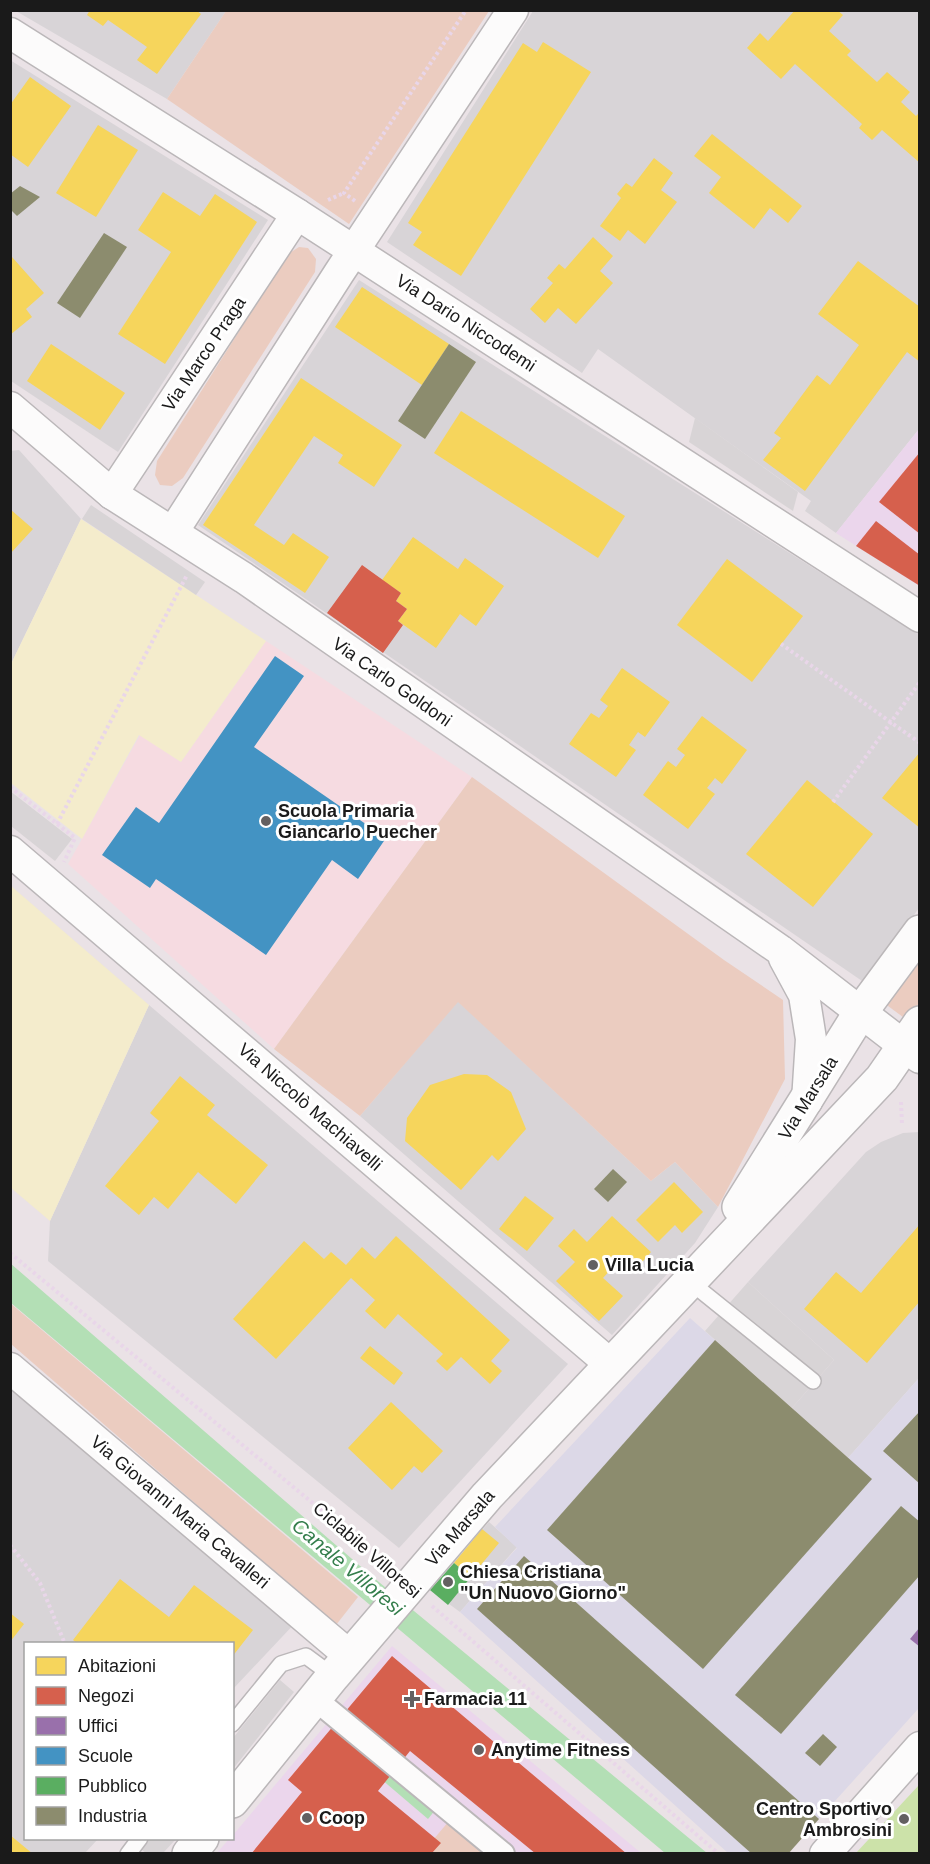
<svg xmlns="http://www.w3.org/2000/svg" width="930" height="1864" font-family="Arial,sans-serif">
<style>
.residential{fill:#d8d4d7}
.commercial{fill:#ebd6ec}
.industrial{fill:#dcd8e7}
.education{fill:#f6dbe1}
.grass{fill:#ebccc0}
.park{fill:#f4eccc}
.pitch{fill:#cce2a9}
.parking{fill:#d8d4d6}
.water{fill:#b3dfb5}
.homes{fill:#f6d55c}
.shops{fill:#d6604d}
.offices{fill:#9970ab}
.schools{fill:#4393c3}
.public{fill:#5aae61}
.industry{fill:#8c8c6e}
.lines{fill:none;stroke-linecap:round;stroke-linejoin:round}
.service-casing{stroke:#bbb7b9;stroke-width:18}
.pedestrian-casing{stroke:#bbb7b9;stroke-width:26}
.minor-casing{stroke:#bbb7b9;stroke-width:33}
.tertiary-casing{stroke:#bbb7b9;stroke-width:36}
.path{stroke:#e9d6e9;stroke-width:4;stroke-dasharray:3 3;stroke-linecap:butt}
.service{stroke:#fcfbfb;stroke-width:15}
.pedestrian{stroke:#fcfbfb;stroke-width:22}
.minor{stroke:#fcfbfb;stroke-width:30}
.tertiary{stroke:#fcfbfb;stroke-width:33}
.poi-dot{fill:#636061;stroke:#fff;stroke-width:2}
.labels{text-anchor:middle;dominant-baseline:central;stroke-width:6;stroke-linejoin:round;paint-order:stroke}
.street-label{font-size:18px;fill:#1a1a1a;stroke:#fff}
.poi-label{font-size:18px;font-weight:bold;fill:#1a1a1a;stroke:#fff;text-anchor:start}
.water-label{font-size:20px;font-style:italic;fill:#347e4c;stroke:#fff}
</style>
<rect width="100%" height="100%" fill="#eae2e6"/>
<g class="residential">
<polygon points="16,11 226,11 167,99"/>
<polygon points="533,11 919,11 919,429 836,533 805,511 811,501 598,349 582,373 387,242"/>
<polygon points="10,60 268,220 118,452 11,381"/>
<polygon points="359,280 919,635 919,908 865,983 198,525"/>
<polygon points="19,450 81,519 11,664 10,451"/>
<polygon points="458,1001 651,1181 675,1162 718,1207 695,1243 612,1335 360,1116"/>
<polygon points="149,1005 568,1364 399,1548 48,1261 50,1221"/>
<polygon points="919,1132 919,1378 848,1458 792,1408 834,1360 748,1282 866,1152 881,1142 903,1133"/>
<polygon points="10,1383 297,1621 233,1689 232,1644 26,1644 26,1838 98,1839 85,1853 11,1853"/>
<polygon points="489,1522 517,1547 460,1612 430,1590"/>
</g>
<g class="commercial">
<polygon points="919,429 919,586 836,533"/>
<polygon points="392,1646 641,1853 216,1854 229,1839 232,1838 233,1835"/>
</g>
<polygon class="industrial" points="690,1318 848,1458 919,1378 919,1708 788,1853 728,1853 460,1612 517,1548 495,1527"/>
<polygon class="education" points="266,641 472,777 274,1049 68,864 140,735 181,762"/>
<g class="grass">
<polygon points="226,11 226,10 489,11 349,224 167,99"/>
<polygon points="299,247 308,248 316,259 315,272 183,478 172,486 160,485 155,475 157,461 288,254"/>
<polygon points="472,777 724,960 783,1000 785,1079 718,1207 675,1162 651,1181 458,1002 360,1116 274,1049"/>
<polygon points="919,956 919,1003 907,1020 884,1003"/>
<polygon points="10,1303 358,1597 336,1625 11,1344"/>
<polygon points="449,1821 485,1851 483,1854 422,1853"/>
</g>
<g class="park">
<polygon points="81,519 266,641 181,762 139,735 82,839 11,783 10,666"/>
<polygon points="11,886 149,1005 50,1221 11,1188"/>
</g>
<polygon class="pitch" points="919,1785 919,1853 856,1853"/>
<g class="parking">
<polygon points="695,418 798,492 793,511 689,442"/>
<polygon points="91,505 205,582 196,595 82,519"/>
<polygon points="10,791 72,839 55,861 11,826"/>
<polygon points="748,1282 834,1360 792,1408 705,1331"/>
<polygon points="280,1680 294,1692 233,1769 233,1738"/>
<polygon points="151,1838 176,1838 176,1839 163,1853 146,1853 142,1850"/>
</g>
<g class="water">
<polygon points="10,1263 374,1578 707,1853 665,1853 11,1303"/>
<polygon points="382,1763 436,1809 428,1819 374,1773"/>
</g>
<g class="homes">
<polygon points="90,10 196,10 201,14 157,74 137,60 147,47 108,20 103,26 87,15"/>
<polygon points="795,10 837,10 843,15 829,31 851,51 847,55 877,82 887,72 910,92 901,102 916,116 920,112 920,163 882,130 872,140 859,128 862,124 795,64 781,79 747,48 760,33 768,41"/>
<polygon points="543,42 591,72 461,276 413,245 422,232 408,223 523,43 537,52"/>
<polygon points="30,77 71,106 28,167 10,154 10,105"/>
<polygon points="98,125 138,150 96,217 56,193"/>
<polygon points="712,134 802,206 788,223 770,208 754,229 709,193 721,177 694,156"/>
<polygon points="654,158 673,173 661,190 677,202 645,244 628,230 620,241 600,226 621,198 617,194 626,183 632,187"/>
<polygon points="163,192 200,216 215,194 257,222 165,364 118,334 171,252 138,230"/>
<polygon points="593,237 613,256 600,271 613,283 576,324 558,308 545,323 530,309 553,283 547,278 559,264 565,269"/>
<polygon points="12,257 44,293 26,309 32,317 10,335"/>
<polygon points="858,261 920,307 920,362 907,352 805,491 763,460 781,438 774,433 817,375 830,385 859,345 818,314"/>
<polygon points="362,287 449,344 422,385 335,327"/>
<polygon points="51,344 125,393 100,430 27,381"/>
<polygon points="301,378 402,445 374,487 338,463 343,455 314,436 254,525 284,545 293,533 329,557 305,593 203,525"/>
<polygon points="461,411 625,516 598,558 434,453"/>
<polygon points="10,509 33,529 10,554"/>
<polygon points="413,537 458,569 465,558 504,586 476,626 460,614 436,648 398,621 407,609 396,601 401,593 382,580"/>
<polygon points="727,559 803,616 752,682 677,625"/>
<polygon points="622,668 670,702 645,737 638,732 629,745 636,750 616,777 569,744 591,713 599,718 608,706 600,700"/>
<polygon points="702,716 747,750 722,784 715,778 707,788 715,794 688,829 643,795 668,761 676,767 685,755 677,749"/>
<polygon points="920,752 920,828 882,798"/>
<polygon points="807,780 873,834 813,907 746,854"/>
<polygon points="464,1074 487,1075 511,1092 526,1129 498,1161 492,1155 461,1190 405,1141 407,1118 430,1085"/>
<polygon points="180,1076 215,1105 207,1115 268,1165 236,1204 198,1172 168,1209 154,1197 139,1215 105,1186 159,1121 150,1113"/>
<polygon points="674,1182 703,1212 682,1233 675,1225 658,1242 636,1220"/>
<polygon points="525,1196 554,1218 527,1251 499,1229"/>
<polygon points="612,1216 651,1252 636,1269 623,1256 603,1278 623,1296 599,1321 556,1281 575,1262 558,1246 574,1229 587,1242"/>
<polygon points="920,1224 920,1301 867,1363 804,1309 836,1272 861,1293"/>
<polygon points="396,1236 510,1340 491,1361 502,1371 490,1384 461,1357 447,1371 436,1361 443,1354 398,1314 385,1329 365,1311 375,1300 351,1278 276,1359 233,1319 304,1241 324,1259 331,1252 346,1265 362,1247 375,1259"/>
<polygon points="370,1346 403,1373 394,1385 360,1358"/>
<polygon points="391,1402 443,1451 422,1473 414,1466 392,1490 348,1448"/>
<polygon points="482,1529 499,1543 471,1577 454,1563"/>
<polygon points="120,1579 169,1617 194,1585 253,1630 232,1657 232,1644 78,1644 73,1640"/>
<polygon points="10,1613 24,1624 10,1642"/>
<polygon points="10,1835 33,1854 10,1854"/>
</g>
<g class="shops">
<polygon points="920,452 920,534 879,502"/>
<polygon points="876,521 920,555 920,586 856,546"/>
<polygon points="362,565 401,593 396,601 407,609 398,621 403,625 383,653 327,613"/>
<polygon points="392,1656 627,1854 536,1854 410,1751 378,1791 441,1843 431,1854 251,1854 302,1792 288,1780"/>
</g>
<polygon class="offices" points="920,1627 920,1647 910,1639"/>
<polygon class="schools" points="275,656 304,676 254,747 386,838 358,879 332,860 266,955 156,879 150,888 102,855 136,807 159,823"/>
<polygon class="public" points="454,1563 471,1577 448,1605 430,1590"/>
<g class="industry">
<polygon points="20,186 40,197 17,216 10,209 10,194"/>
<polygon points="104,233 127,247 80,318 57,303"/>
<polygon points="449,344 476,362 425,439 398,421"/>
<polygon points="613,1169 627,1182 608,1202 594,1189"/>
<polygon points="715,1340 872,1479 703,1669 547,1530"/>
<polygon points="920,1411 920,1484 883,1451"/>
<polygon points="901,1506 920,1522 920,1575 781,1734 735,1695"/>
<polygon points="524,1556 819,1819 788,1854 752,1854 477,1609"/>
<polygon points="823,1734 837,1747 820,1766 805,1753"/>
</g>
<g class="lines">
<defs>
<g id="service">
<polyline points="689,1281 813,1381"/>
<polyline points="232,1724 281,1664 306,1656 333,1676"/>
<polyline points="128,1854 140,1838"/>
</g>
<polyline id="pedestrian" points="315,1699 503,1854"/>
<g id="minor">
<polyline points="10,33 297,214 920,617"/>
<polyline points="10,407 112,494 244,578 780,950 920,1058"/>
<polyline points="112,494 297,214"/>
<polyline points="173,532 339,273 513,10"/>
<polyline points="10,851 609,1363"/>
<polyline points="784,958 804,995 811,1039 807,1101"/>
<polyline points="10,1368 350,1656"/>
<polyline points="825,1854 920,1747"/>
</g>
<g id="tertiary">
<polyline points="739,1207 860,1013 920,932"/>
<polyline points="232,1801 333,1676 487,1496 882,1078 920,1023"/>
<polyline points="189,1854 202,1838"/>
</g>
</defs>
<use href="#service" class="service-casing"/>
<use href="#pedestrian" class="pedestrian-casing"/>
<use href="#minor" class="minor-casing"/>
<use href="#tertiary" class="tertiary-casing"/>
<g class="path">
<polyline points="328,200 344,193"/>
<polyline points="355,201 344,193 466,10"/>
<polyline points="781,644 920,743"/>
<polyline points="10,787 75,838 64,862"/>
<polyline points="833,802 920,682"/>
<polyline points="57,824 187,575"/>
<polyline points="901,1102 902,1125"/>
<polyline points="10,1253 389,1566"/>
<polyline points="10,1545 40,1583 65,1644"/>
<polyline points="432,1606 719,1854"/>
</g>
<use href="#service" class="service"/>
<use href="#pedestrian" class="pedestrian"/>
<use href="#minor" class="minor"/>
<use href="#tertiary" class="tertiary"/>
</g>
<g class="poi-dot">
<circle cx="266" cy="821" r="6"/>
<circle cx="593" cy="1265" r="6"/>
<circle cx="448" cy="1582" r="6"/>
<path d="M409 1690h6v6h6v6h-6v6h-6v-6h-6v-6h6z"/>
<circle cx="479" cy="1750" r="6"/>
<circle cx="307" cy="1818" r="6"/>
<circle cx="904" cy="1819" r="6"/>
</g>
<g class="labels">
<g class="street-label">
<text transform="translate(466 323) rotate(33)">Via Dario Niccodemi</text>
<text transform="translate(204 354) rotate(-56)">Via Marco Praga</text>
<text transform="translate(392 682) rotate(35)">Via Carlo Goldoni</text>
<text transform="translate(808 1098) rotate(-58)">Via Marsala</text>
<text transform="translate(310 1107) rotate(41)">Via Niccolò Machiavelli</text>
<text transform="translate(180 1512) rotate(40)">Via Giovanni Maria Cavalleri</text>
<text transform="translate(460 1528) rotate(-49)">Via Marsala</text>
<text transform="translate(367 1550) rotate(41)">Ciclabile Villoresi</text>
</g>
<g class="poi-label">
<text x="278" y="811">Scuola Primaria<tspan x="278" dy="21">Giancarlo Puecher</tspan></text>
<text x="605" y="1265">Villa Lucia</text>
<text x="460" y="1572">Chiesa Cristiana<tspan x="460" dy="21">"Un Nuovo Giorno"</tspan></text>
<text x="424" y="1699">Farmacia 11</text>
<text x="491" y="1750">Anytime Fitness</text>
<text x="892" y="1809" text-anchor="end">Centro Sportivo<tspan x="892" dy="21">Ambrosini</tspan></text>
<text x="319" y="1818">Coop</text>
</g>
<g class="water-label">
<text transform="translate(348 1567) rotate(40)">Canale Villoresi</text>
</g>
</g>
<rect width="930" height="1864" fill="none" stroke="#1a1a1a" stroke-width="24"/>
<rect x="24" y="1642" width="210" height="198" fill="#ffffff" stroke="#a3a3a3" stroke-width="1.5"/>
<rect x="36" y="1657" width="30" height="18" fill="#f6d55c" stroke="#a3a3a3" stroke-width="1.5"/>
<text x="78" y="1672" font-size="18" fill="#1a1a1a">Abitazioni</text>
<rect x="36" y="1687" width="30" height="18" fill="#d6604d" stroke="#a3a3a3" stroke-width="1.5"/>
<text x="78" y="1702" font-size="18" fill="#1a1a1a">Negozi</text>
<rect x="36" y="1717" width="30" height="18" fill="#9970ab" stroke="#a3a3a3" stroke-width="1.5"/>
<text x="78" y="1732" font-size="18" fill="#1a1a1a">Uffici</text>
<rect x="36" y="1747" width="30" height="18" fill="#4393c3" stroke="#a3a3a3" stroke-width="1.5"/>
<text x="78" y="1762" font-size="18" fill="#1a1a1a">Scuole</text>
<rect x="36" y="1777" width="30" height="18" fill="#5aae61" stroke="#a3a3a3" stroke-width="1.5"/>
<text x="78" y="1792" font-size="18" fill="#1a1a1a">Pubblico</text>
<rect x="36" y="1807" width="30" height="18" fill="#8c8c6e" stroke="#a3a3a3" stroke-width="1.5"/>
<text x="78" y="1822" font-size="18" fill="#1a1a1a">Industria</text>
</svg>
